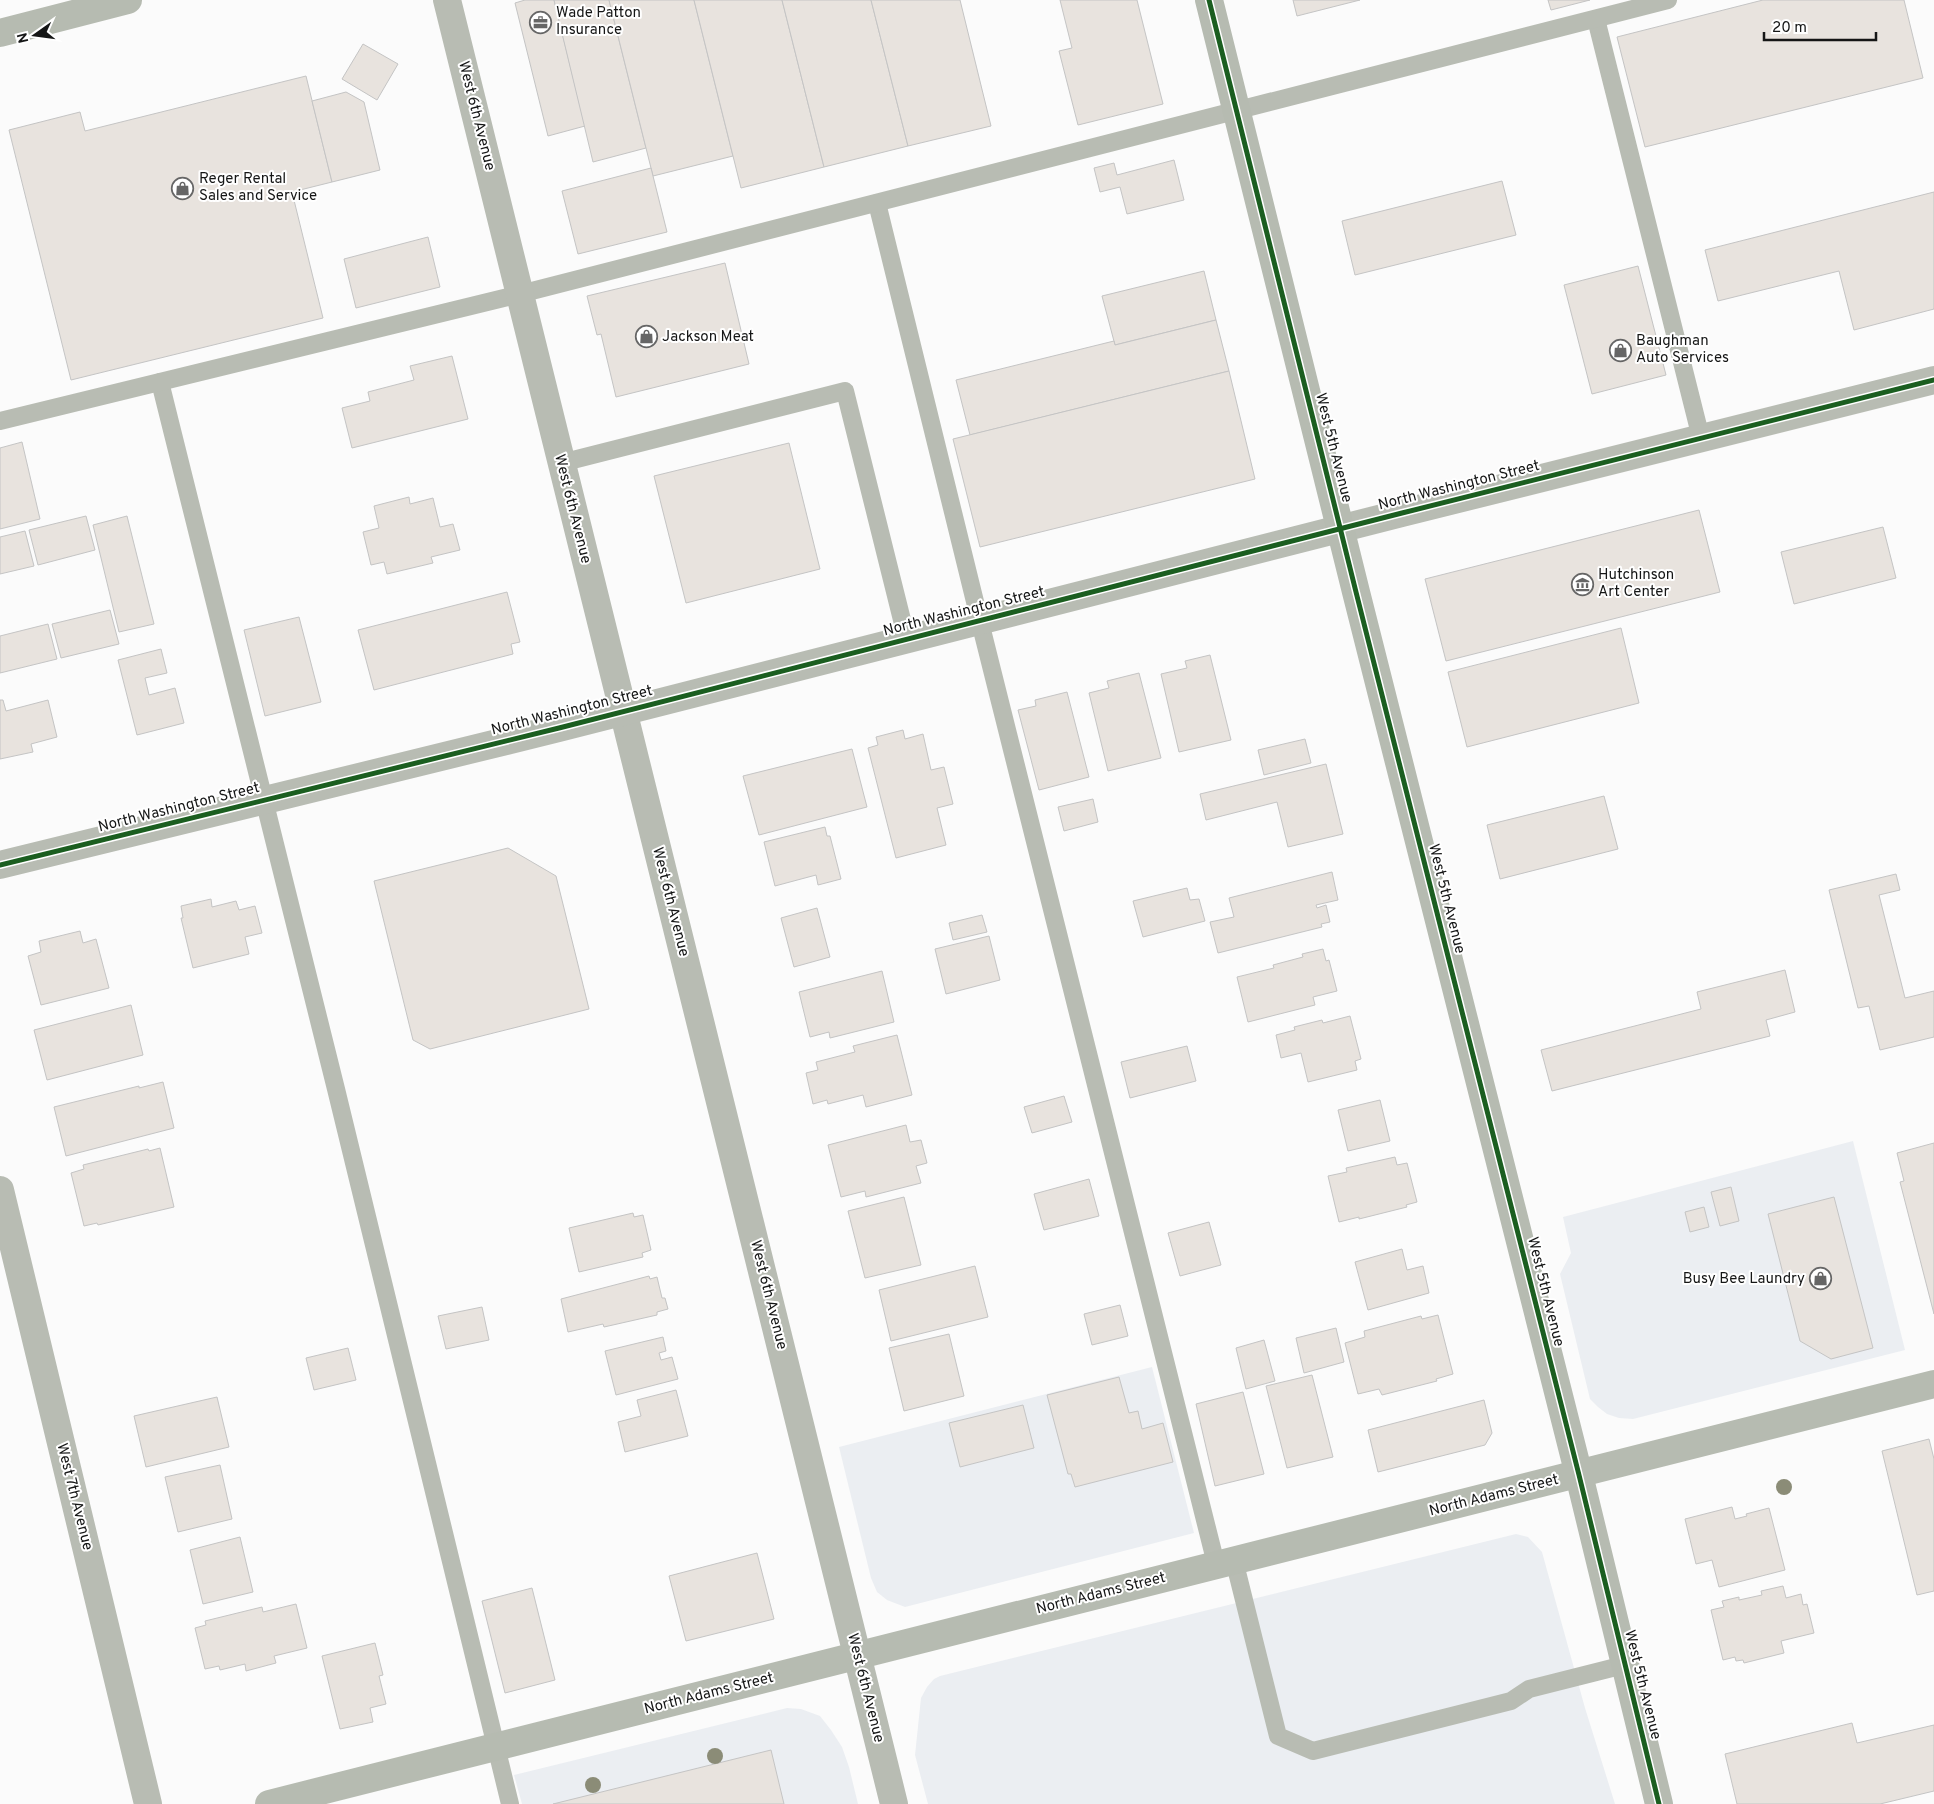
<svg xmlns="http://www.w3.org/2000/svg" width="1934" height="1804" font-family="Overpass,sans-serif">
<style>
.built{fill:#ebeef2}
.building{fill:#e8e3de;stroke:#c4c4c4}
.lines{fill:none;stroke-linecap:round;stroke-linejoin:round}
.lane{stroke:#b8bcb3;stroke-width:18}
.street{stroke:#b8bcb3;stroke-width:28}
.secondary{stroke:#b6bbb1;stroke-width:28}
.cycleway-casing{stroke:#fff;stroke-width:8}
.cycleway{stroke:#1b5e20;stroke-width:5}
.tree{fill:#8b8c77}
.labels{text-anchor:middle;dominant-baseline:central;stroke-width:4;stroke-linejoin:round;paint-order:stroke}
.poi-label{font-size:15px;fill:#151616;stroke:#fff;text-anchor:start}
.street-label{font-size:15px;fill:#151616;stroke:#fff}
</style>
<rect width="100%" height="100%" fill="#fbfbfb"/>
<g class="built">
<polygon points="1853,1141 1905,1350 1633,1419 1619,1418 1607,1414 1598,1407 1590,1399 1560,1274 1571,1253 1563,1217"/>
<polygon points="1152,1367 1194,1533 905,1607 887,1600 877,1592 871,1578 839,1447"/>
<polygon points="1516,1534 1528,1537 1542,1552 1585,1708 1615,1804 928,1804 915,1755 921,1698 927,1687 934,1679 940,1676"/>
<polygon points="787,1708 801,1709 820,1716 831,1730 842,1747 849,1767 858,1804 522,1804 514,1775"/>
</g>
<g class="building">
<polygon points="525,0 554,0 585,126 548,136 515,3"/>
<polygon points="554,0 609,0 646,148 593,162"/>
<polygon points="609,0 694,0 733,156 653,176"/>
<polygon points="694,0 782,0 824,167 741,188"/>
<polygon points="782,0 871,0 908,146 824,167"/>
<polygon points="871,0 960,0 991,126 908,146"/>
<polygon points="1060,0 1137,0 1163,104 1078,125 1059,51 1072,48"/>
<polygon points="1293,0 1360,0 1297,16"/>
<polygon points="1548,0 1590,0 1551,10"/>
<polygon points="1763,0 1904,0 1923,78 1645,147 1617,37"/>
<polygon points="363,44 398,64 377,100 342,79"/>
<polygon points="306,76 332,182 292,192 323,318 71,380 9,130 80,112 85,131"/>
<polygon points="346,92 364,102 380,170 332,182 312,101"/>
<polygon points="1174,160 1184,200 1127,214 1120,187 1100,192 1094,168 1114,163 1117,175"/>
<polygon points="651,168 667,232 578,254 562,191"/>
<polygon points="1502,181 1516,235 1355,275 1342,221"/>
<polygon points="1934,192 1934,309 1854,330 1839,271 1718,301 1705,250"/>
<polygon points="428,237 440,287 356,308 344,259"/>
<polygon points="725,263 749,364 616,397 601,334 597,335 587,296"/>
<polygon points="1638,266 1666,375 1592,394 1564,285"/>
<polygon points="1204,271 1216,320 1115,345 1102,296"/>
<polygon points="1216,320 1229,371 970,435 956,380 1114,341 1115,345"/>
<polygon points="452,356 468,419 352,448 342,408 370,401 368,392 414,380 410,366"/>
<polygon points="1229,371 1255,479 980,547 953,439"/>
<polygon points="22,442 40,519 0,529 0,448"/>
<polygon points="789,443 820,569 686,603 654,476"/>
<polygon points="409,497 410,504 433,498 440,527 453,524 460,550 431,557 433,563 387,574 384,562 371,565 363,532 379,528 374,506"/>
<polygon points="1699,510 1720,592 1446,661 1425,579"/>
<polygon points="86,516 95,550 38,565 29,530"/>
<polygon points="127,516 154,624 119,632 93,525"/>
<polygon points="1883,527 1896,578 1794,604 1781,552"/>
<polygon points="25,531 34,566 0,574 0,537"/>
<polygon points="507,592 520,642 511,644 513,654 374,690 358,630"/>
<polygon points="110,610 119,644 61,658 52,624"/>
<polygon points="299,617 321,702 265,716 244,630"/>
<polygon points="48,624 57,659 0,673 0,636"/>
<polygon points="1621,628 1639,703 1467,747 1448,672"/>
<polygon points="161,649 167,673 145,678 149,695 175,688 184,723 137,735 118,660"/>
<polygon points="1210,655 1231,740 1179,752 1161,674 1187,668 1185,661"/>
<polygon points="1139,673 1161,758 1108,771 1089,693 1109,688 1107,681"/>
<polygon points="1067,692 1089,777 1039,790 1018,710 1036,706 1035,700"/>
<polygon points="0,700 3,700 6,711 48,700 57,737 31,744 33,752 0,759"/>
<polygon points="903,730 905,739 923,734 931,770 944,767 953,804 937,808 946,845 896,858 868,748 878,745 876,737"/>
<polygon points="1305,739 1311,763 1264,775 1258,750"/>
<polygon points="852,749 867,807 759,835 743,776"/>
<polygon points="1326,764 1343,834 1288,847 1277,802 1206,820 1200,794"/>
<polygon points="1604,796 1618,849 1500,879 1487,825"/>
<polygon points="1093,799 1098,822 1064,831 1058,807"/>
<polygon points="825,827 827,836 830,836 841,879 818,885 816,875 775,886 764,842"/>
<polygon points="508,848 556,876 589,1009 430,1049 413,1040 374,881"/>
<polygon points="1332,872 1338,900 1316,905 1317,908 1326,905 1330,922 1321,924 1322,927 1218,953 1210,922 1234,917 1229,898"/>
<polygon points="1896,874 1900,890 1879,895 1905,998 1934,991 1934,1037 1880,1050 1869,1006 1858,1008 1829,890"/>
<polygon points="1187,888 1190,900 1199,899 1205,921 1143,937 1133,901"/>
<polygon points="211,899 212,907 236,901 239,910 255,906 262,933 245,937 249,954 193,968 181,918 183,918 181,906"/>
<polygon points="817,908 830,957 794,967 781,918"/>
<polygon points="982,915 987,932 953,940 949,923"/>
<polygon points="80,931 83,943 96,939 109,988 41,1005 28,956 41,952 39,941"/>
<polygon points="989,936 1000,980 946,994 935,949"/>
<polygon points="1323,949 1326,961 1329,960 1337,991 1313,997 1315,1005 1248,1022 1237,977 1274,968 1273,965 1303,957 1302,954"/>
<polygon points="1785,970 1795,1012 1766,1020 1770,1036 1552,1091 1541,1050 1701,1009 1697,992"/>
<polygon points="882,971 894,1022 830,1038 829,1032 810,1037 799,992"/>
<polygon points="131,1005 143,1055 47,1080 34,1030"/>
<polygon points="1350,1016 1361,1059 1355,1061 1357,1070 1308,1082 1301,1053 1281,1058 1276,1035 1295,1030 1294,1027 1322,1020 1323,1023"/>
<polygon points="897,1035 912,1095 866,1107 863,1095 828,1104 827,1100 813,1104 806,1073 818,1070 816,1062 855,1052 853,1046"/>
<polygon points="1187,1046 1196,1081 1130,1098 1121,1062"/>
<polygon points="163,1082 174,1128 66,1156 54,1107 139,1086 139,1088"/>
<polygon points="1064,1096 1072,1122 1032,1133 1024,1107"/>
<polygon points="1380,1100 1390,1141 1348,1151 1338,1110"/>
<polygon points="906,1125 910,1142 921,1140 927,1163 916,1166 921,1183 866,1197 865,1191 841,1197 828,1145"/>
<polygon points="1934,1143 1934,1314 1900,1182 1904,1181 1897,1153"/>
<polygon points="160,1148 174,1207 98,1225 97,1223 84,1226 71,1173 84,1169 83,1165 148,1149 149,1151"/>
<polygon points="1395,1157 1397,1165 1407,1163 1417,1202 1406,1205 1407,1207 1359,1219 1359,1217 1339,1222 1328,1176 1347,1172 1346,1168"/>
<polygon points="1089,1179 1099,1216 1044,1230 1034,1194"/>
<polygon points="1731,1187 1739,1221 1720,1226 1711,1192"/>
<polygon points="904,1197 921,1265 865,1278 848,1211"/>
<polygon points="1834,1197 1873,1348 1831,1359 1800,1341 1768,1214"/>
<polygon points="1704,1207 1709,1227 1690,1232 1685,1212"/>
<polygon points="633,1213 634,1217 643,1215 651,1250 642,1253 643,1257 579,1272 569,1228"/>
<polygon points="1209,1222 1221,1265 1180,1276 1168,1233"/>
<polygon points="1402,1249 1407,1270 1423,1266 1429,1293 1368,1310 1355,1262"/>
<polygon points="975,1266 988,1317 891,1341 879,1290"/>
<polygon points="649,1276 650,1279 657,1277 662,1298 665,1298 668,1309 657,1312 657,1315 604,1327 603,1324 568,1332 561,1299"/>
<polygon points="1120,1305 1128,1336 1092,1345 1084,1314"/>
<polygon points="482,1307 489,1340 446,1349 438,1316"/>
<polygon points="1438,1315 1453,1374 1436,1379 1437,1381 1382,1395 1379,1389 1358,1394 1345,1343 1365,1337 1364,1331 1421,1316 1422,1319"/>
<polygon points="1336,1328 1344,1362 1304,1373 1296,1338"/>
<polygon points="949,1334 964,1396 904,1411 889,1348"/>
<polygon points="663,1337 666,1351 659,1353 661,1360 672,1357 678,1379 616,1395 605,1351"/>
<polygon points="1264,1340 1275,1381 1246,1389 1236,1348"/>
<polygon points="348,1348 356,1380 314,1390 306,1358"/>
<polygon points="1312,1375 1333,1457 1287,1468 1266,1386"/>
<polygon points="1119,1377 1129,1413 1138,1411 1142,1429 1163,1423 1173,1462 1075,1487 1071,1474 1068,1474 1047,1395"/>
<polygon points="676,1390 688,1436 625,1452 618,1422 641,1416 637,1400"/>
<polygon points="1243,1392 1264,1474 1215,1486 1196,1404"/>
<polygon points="217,1397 229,1447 146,1467 134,1416"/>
<polygon points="1484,1400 1492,1433 1485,1445 1378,1472 1368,1430"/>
<polygon points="1023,1405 1034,1448 960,1467 949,1423"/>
<polygon points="1929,1439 1934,1459 1934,1591 1917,1595 1882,1451"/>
<polygon points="220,1465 232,1519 178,1532 165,1477"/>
<polygon points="1732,1507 1735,1519 1747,1516 1746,1514 1769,1508 1785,1570 1719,1587 1712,1560 1696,1564 1685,1519"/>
<polygon points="240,1537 253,1592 203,1604 190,1550"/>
<polygon points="757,1553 774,1619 686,1641 669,1576"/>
<polygon points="1783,1586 1786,1598 1801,1594 1803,1605 1807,1604 1814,1633 1781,1641 1784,1653 1744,1663 1743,1660 1736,1661 1735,1657 1723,1660 1711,1610 1724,1607 1722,1601 1739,1597 1739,1600 1762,1595 1761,1591"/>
<polygon points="532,1588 555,1680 505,1693 482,1601"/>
<polygon points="296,1604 307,1648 274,1656 276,1663 246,1671 245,1664 220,1670 219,1666 205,1669 195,1628 206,1625 205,1621 262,1607 263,1612"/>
<polygon points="375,1643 383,1675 379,1676 386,1704 370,1708 373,1722 340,1729 322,1656"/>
<polygon points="1852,1723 1857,1743 1934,1725 1934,1791 1880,1804 1737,1804 1725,1754"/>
<polygon points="771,1750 784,1804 553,1804"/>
</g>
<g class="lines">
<g class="lane">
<polyline points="1596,19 1701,438"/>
<polyline points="877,203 980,622 1216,1564"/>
<polyline points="160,382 336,1089 510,1804"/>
<polyline points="0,421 520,294 1668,0"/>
<polyline points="561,463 845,391 907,640"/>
<polyline points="1234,1560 1278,1736 1313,1751 1511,1701 1529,1689 1624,1665"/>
</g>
<g class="street">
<polyline points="447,0 894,1804"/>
<polyline points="0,865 559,728 1402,513 1934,380"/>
<polyline points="0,1190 148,1804"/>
</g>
<g class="secondary">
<polyline points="1209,0 1356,592 1579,1475 1659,1804"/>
<polyline points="0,33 128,0"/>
<polyline points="269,1804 1934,1384"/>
</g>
<defs>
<g id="cycleway">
<polyline points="1209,0 1356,592 1579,1475 1659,1804"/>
<polyline points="0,865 559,728 1402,513 1934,380"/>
</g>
</defs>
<use href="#cycleway" class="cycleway-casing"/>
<use href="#cycleway" class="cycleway"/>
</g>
<g class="tree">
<circle cx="1784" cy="1487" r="8"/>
<circle cx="715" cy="1756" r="8"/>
<circle cx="593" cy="1785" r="8"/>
</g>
<defs>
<symbol id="office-ring" viewBox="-11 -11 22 22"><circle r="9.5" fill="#fff" stroke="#666" stroke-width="1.5"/><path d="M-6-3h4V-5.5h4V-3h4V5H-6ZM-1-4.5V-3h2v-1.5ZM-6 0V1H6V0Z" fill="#666"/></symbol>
<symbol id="shop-ring" viewBox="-11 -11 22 22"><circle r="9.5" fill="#fff" stroke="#666" stroke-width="1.5"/><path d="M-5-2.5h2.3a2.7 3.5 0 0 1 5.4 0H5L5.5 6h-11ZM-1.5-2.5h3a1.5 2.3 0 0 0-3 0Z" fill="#666"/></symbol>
<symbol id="museum-ring" viewBox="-11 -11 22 22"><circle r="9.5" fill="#fff" stroke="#666" stroke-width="1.5"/><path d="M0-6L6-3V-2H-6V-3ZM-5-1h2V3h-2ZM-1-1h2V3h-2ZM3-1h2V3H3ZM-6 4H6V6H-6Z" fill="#666"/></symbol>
</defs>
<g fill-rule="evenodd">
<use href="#office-ring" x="528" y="10" width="25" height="25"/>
<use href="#shop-ring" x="170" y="176" width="25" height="25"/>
<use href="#shop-ring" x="634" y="324" width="25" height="25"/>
<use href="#shop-ring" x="1608" y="338" width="25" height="25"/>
<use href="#museum-ring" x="1570" y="572" width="25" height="25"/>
<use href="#shop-ring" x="1808" y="1266" width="25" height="25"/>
</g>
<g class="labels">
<g class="poi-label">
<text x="556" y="13">Wade Patton<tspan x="556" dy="17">Insurance</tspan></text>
<text x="199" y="179">Reger Rental<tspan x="199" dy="17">Sales and Service</tspan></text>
<text x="662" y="337">Jackson Meat</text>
<text x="1636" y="341">Baughman<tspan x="1636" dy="17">Auto Services</tspan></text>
<text x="1598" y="575">Hutchinson<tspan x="1598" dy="17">Art Center</tspan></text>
<text x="1805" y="1279" text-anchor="end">Busy Bee Laundry</text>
</g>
<g class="street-label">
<text transform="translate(476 116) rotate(76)">West 6th Avenue</text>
<text transform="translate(1333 448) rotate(76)">West 5th Avenue</text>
<text transform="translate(1459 486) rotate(-14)">North Washington Street</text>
<text transform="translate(572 509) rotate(76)">West 6th Avenue</text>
<text transform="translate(964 612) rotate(-14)">North Washington Street</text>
<text transform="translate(572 711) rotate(-14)">North Washington Street</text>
<text transform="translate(179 808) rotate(-14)">North Washington Street</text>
<text transform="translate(1446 899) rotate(76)">West 5th Avenue</text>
<text transform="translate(670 902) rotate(76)">West 6th Avenue</text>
<text transform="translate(1545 1292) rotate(76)">West 5th Avenue</text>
<text transform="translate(768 1295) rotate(76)">West 6th Avenue</text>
<text transform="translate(1494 1496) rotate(-14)">North Adams Street</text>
<text transform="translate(74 1497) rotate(76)">West 7th Avenue</text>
<text transform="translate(1101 1594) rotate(-14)">North Adams Street</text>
<text transform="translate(1642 1685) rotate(76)">West 5th Avenue</text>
<text transform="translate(865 1688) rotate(76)">West 6th Avenue</text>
<text transform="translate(709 1694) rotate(-14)">North Adams Street</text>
</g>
</g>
<g transform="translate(35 35) rotate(256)" stroke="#ffffff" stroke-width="4" paint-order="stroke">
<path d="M0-4L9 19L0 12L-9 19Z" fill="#151616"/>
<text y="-8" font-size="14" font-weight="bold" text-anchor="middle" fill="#151616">N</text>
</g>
<path d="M1764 32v8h112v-8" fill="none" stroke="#151616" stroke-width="2.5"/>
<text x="1772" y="32" font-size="15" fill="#151616" stroke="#ffffff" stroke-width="4" paint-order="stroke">20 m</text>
</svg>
